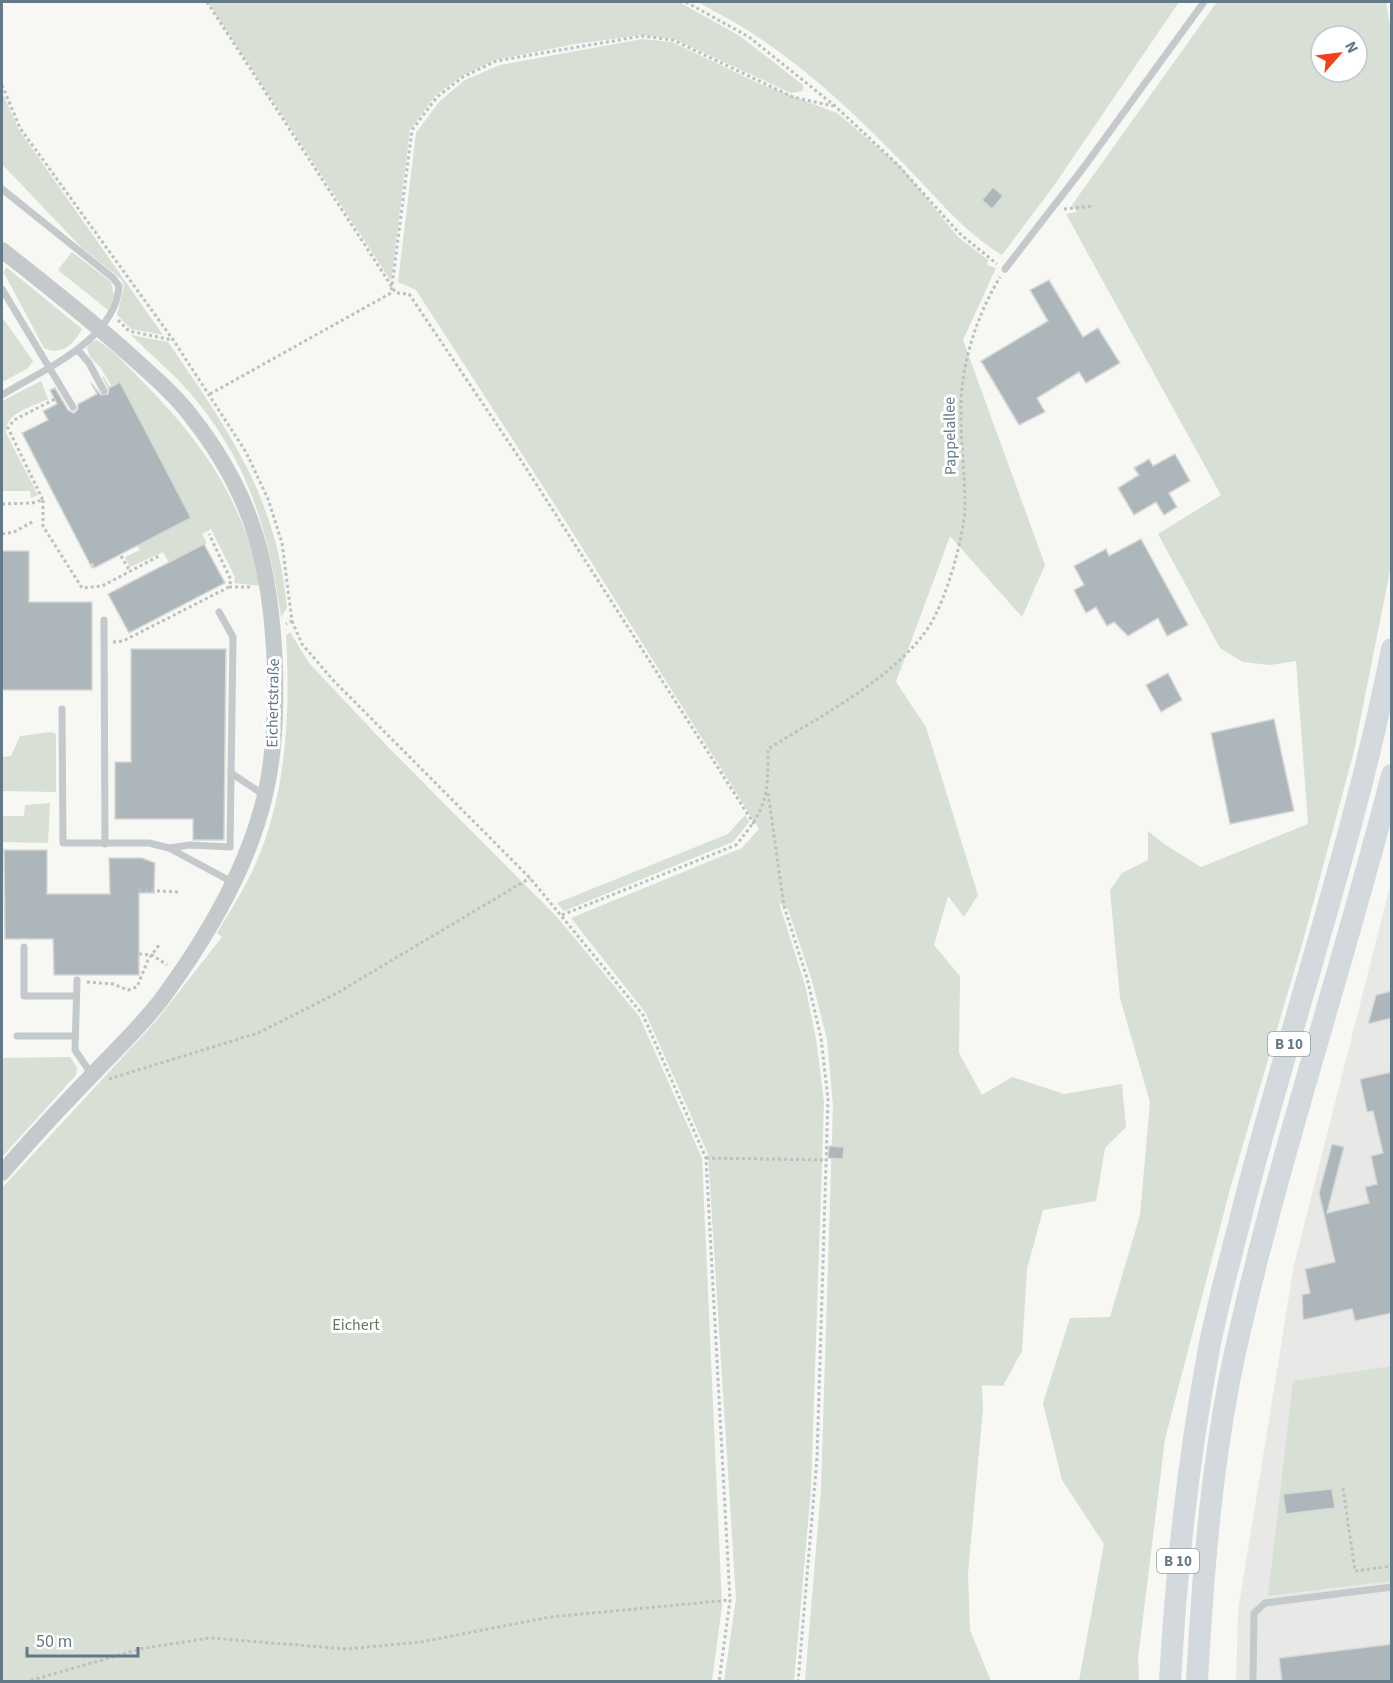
<svg xmlns="http://www.w3.org/2000/svg" width="1393" height="1683" font-family="'Source Sans 3',sans-serif">
<style>
.built{fill:#e8e9e7}
.green{fill:#d8dfd4;fill-rule:evenodd}
.building{fill:#adb6bb;stroke:#d8d8d6;stroke-width:1.5}
.lines{fill:none;stroke-linecap:round;stroke-linejoin:round}
.path{stroke:#bdc0c2;stroke-width:3;stroke-dasharray:3 3;stroke-linecap:butt}
.service{stroke:#c4c9cc;stroke-width:7}
.tertiary{stroke:#c4c9cc;stroke-width:16}
.trunk{stroke:#d4d9dd;stroke-width:22}
.labels{text-anchor:middle;dominant-baseline:central;stroke-width:6;stroke-linejoin:round;paint-order:stroke}
.shield{fill:#fff;stroke:#92a1ab;stroke-width:1.5}
.shield-label{font-size:15px;font-weight:bold;fill:#647987}
.street-label{font-size:16px;fill:#647987;stroke:#fff}
.park-label{font-size:16px;fill:#66785f;stroke:#fff}
</style>
<rect width="100%" height="100%" fill="#f7f7f3"/>
<polygon class="built" points="1391,882 1391,1681 1236,1682 1238,1611 1294,1265"/>
<g class="green">
<polygon points="208,2 679,2 740,36 803,85 803,91 791,93 674,39 642,35 575,44 495,60 462,76 435,96 410,130 391,281"/>
<path d="M 698,2 L 1179,2 L 1053,187 L 1002,255 C 961,230 935,195 902,162 C 859,118 812,73 761,39 C 741,25 719,14 698,2 Z"/>
<path d="M 1217,2 L 1386,2 L 1392,38 L 1391,566 L 1354,751 L 1303,941 L 1230,1189 L 1165,1439 L 1138,1658 L 1139,1681 L 1079,1681 L 1104,1544 L 1062,1480 L 1043,1403 L 1070,1318 L 1110,1317 L 1140,1215 L 1150,1102 L 1120,998 L 1110,890 L 1122,873 L 1148,860 L 1148,831 L 1164,844 L 1201,867 L 1308,824 L 1296,661 L 1270,665 L 1243,662 L 1220,648 L 1158,534 L 1221,495 L 1066,214 L 1077,212 L 1072,205 ZM 1321,36 L 1357,36 L 1357,72 L 1321,72 Z"/>
<polygon points="642,39 672,42 758,83 837,113 902,168 958,237 988,260 987,265 996,268 963,340 1045,565 1022,617 950,536 896,682 926,727 978,895 964,917 948,896 934,945 960,976 959,1053 982,1095 1012,1077 1064,1094 1122,1084 1126,1127 1105,1148 1096,1201 1043,1210 1027,1269 1022,1351 1003,1386 982,1385 983,1408 968,1574 970,1630 991,1681 805,1681 821,1489 833,1106 827,1039 812,981 788,909 779,903 805,985 816,1039 824,1102 811,1489 794,1681 724,1681 736,1599 708,1154 645,1012 571,918 742,848 759,829 568,525 416,290 398,282 416,133 439,102 465,80 500,65"/>
<polygon points="2,92 19,130 163,335 131,329 117,315 124,286 121,279 82,248 2,164"/>
<polygon points="72,252 111,282 114,296 108,310 58,270"/>
<path d="M 6,267 L 82,329 C 74,343 62,357 44,348 L 4,273 Z"/>
<polygon points="2,317 33,361 27,369 2,382"/>
<path d="M 131,335 L 168,342 C 228,429 277,498 287,608 L 281,617 C 269,534 250,466 196,400 C 177,376 152,356 131,335 Z"/>
<path d="M 97,340 C 114,350 130,369 144,383 C 204,444 243,501 261,586 L 234,583 L 235,577 L 211,529 L 202,534 L 207,543 L 169,563 L 163,552 L 130,567 L 125,557 L 140,550 L 137,546 L 191,518 L 100,367 L 90,357 L 87,348 L 92,341 Z"/>
<path d="M 41,381 L 48,399 C 32,407 4,413 6,433 L 38,495 L 31,498 L 30,491 L 2,491 L 2,401 Z"/>
<path d="M 290,632 L 309,663 L 389,748 L 558,918 L 639,1016 L 702,1158 L 722,1606 L 712,1681 L 2,1681 L 2,1188 L 156,1021 L 222,937 L 217,933 C 227,916 238,899 247,882 C 286,807 291,718 286,636 Z"/>
<polygon points="51,732 56,734 56,792 2,791 2,757 11,756 20,736"/>
<polygon points="50,803 48,843 2,842 2,816 24,816 25,805"/>
<polygon points="745,815 749,822 733,842 564,911 557,903 728,834"/>
<polygon points="2,1030 2,1058 70,1057 77,1068 76,1075 2,1157"/>
<polygon points="1391,1366 1391,1581 1268,1596 1293,1381"/>
</g>
<g class="building">
<polygon points="993,187 1003,196 992,209 982,200"/>
<polygon points="1049,280 1083,337 1098,328 1120,363 1086,383 1079,372 1037,398 1045,412 1019,425 981,361 1048,321 1030,290"/>
<polygon points="103,377 109,388 120,382 191,518 94,568 92,563 92,568 22,433 48,420 43,411 57,404 50,390 55,388 68,410 74,413 78,409 78,404 97,394 91,383 101,395 108,394 109,389"/>
<polygon points="1175,454 1190,481 1169,493 1177,507 1164,515 1156,502 1134,515 1118,488 1139,475 1134,468 1149,459 1153,466"/>
<polygon points="1141,539 1188,625 1167,636 1158,618 1128,636 1114,622 1107,626 1096,607 1086,613 1074,590 1084,585 1074,566 1106,549 1109,556"/>
<polygon points="204,544 225,583 129,633 108,594"/>
<polygon points="2,551 29,551 29,602 92,602 92,690 2,690"/>
<polygon points="131,649 226,649 224,840 193,840 193,819 115,819 115,762 131,762"/>
<polygon points="1168,673 1182,700 1161,712 1146,685"/>
<polygon points="1274,719 1294,811 1230,824 1211,733"/>
<polygon points="4,850 47,850 47,894 110,894 109,858 142,858 155,863 154,893 139,893 139,975 54,975 53,939 5,939"/>
<polygon points="1392,991 1392,1018 1368,1024 1376,995"/>
<polygon points="1392,1072 1392,1313 1355,1321 1352,1309 1303,1320 1302,1295 1310,1293 1305,1269 1335,1262 1319,1193 1332,1144 1344,1147 1327,1213 1369,1203 1365,1187 1377,1184 1371,1156 1383,1153 1373,1111 1367,1112 1360,1079"/>
<polygon points="829,1146 844,1147 843,1159 828,1158"/>
<polygon points="1332,1489 1335,1508 1286,1514 1283,1494"/>
<polygon points="1392,1644 1392,1682 1282,1682 1279,1658"/>
</g>
<g class="lines">
<g class="path">
<polyline points="207,2 396,293 409,294 524,465 754,824"/>
<polyline points="686,2 749,37 835,106 897,164 959,233 997,264"/>
<polyline points="2,85 20,128 174,341 246,452 268,499 282,543 292,621 286,624"/>
<polyline points="1064,209 1094,206"/>
<polyline points="118,320 129,331 172,340"/>
<polyline points="210,394 391,293 412,130 437,97 463,77 496,61 642,36 673,40 793,97 833,106"/>
<polyline points="43,500 43,526 82,588 102,586 161,555"/>
<polyline points="2,504 32,503 43,500 8,428 14,420 57,398"/>
<polyline points="2,534 14,532 34,521"/>
<polyline points="121,556 130,571"/>
<polyline points="229,587 253,587"/>
<polyline points="292,621 302,644 333,680 530,878 643,1015 706,1158 730,1600 719,1682"/>
<polyline points="113,642 123,641 229,587 231,580 209,534"/>
<polyline points="768,793 784,906 807,978 821,1038 828,1099 817,1458 798,1682"/>
<polyline points="139,890 178,892"/>
<path d="M 562,915 L 736,845 C 767,808 768,796 768,749 C 820,716 897,677 930,625 C 946,599 964,538 965,507 C 965,473 960,437 961,402 C 963,358 977,316 1000,277"/>
<polyline points="139,954 152,955 167,965"/>
<polyline points="87,982 113,984 128,990 137,987 148,960 159,945"/>
<polyline points="109,1079 258,1033 337,993 530,878"/>
<polyline points="706,1158 827,1160"/>
<polyline points="1343,1488 1355,1571 1392,1566"/>
<polyline points="25,1682 144,1648 210,1638 347,1649 421,1642 550,1617 730,1600"/>
</g>
<g class="service">
<path d="M 2,189 L 113,278 L 119,286 C 115,341 42,370 2,395"/>
<polyline points="1005,269 1084,167 1204,2"/>
<polyline points="2,289 73,407"/>
<polyline points="78,350 89,363 104,391"/>
<polyline points="104,620 105,844"/>
<polyline points="62,709 63,843 149,843 169,848 234,883"/>
<polyline points="231,773 264,795"/>
<polyline points="169,848 190,845 230,847 233,637 219,612"/>
<polyline points="24,947 24,996 75,996"/>
<polyline points="77,980 75,1050 92,1075"/>
<polyline points="17,1036 75,1036"/>
<polyline points="1253,1682 1254,1613 1265,1603 1392,1587"/>
</g>
<path class="tertiary" d="M 2,250 C 46,285 90,319 132,357 C 152,375 174,394 191,416 C 254,496 271,567 275,667 C 276,710 275,753 265,795 C 248,869 206,939 161,1000 C 141,1026 116,1050 93,1074 C 62,1106 31,1139 2,1173"/>
<g class="trunk">
<path d="M 1170,1682 C 1176,1572 1188,1462 1208,1354 C 1217,1304 1232,1254 1244,1204 C 1292,1019 1355,838 1392,649"/>
<path d="M 1197,1682 C 1203,1570 1212,1457 1236,1348 C 1279,1155 1343,967 1392,775"/>
</g>
</g>
<g class="labels">
<g class="shield">
<rect x="1268" y="1032" width="42" height="24" rx="4.5"/>
<rect x="1157" y="1549" width="42" height="24" rx="4.5"/>
</g>
<g class="shield-label">
<text x="1289" y="1044">B 10</text>
<text x="1178" y="1561">B 10</text>
</g>
<g class="street-label">
<text transform="translate(950 436) rotate(-91)">Pappelallee</text>
<text transform="translate(273 703) rotate(-89)">Eichertstraße</text>
</g>
<g class="park-label">
<text x="356" y="1325">Eichert</text>
</g>
</g>
<rect width="1393" height="1683" fill="none" stroke="#647987" stroke-width="6"/>
<g transform="translate(1339 54) rotate(62)"><circle r="28" fill="#ffffff" stroke="#c1c9cf" stroke-width="1.5"/>
<path d="M0-4.5L10 22L0 15L-10 22Z" fill="#ef411b"/>
<text y="-9" font-size="16" font-weight="bold" text-anchor="middle" fill="#647987">N</text>
</g>
<path d="M27 1647v9h111v-9" fill="none" stroke="#647987" stroke-width="3"/>
<text x="36" y="1647" font-size="18" fill="#647987" stroke="#ffffff" stroke-width="4.5" paint-order="stroke">50 m</text>
</svg>
